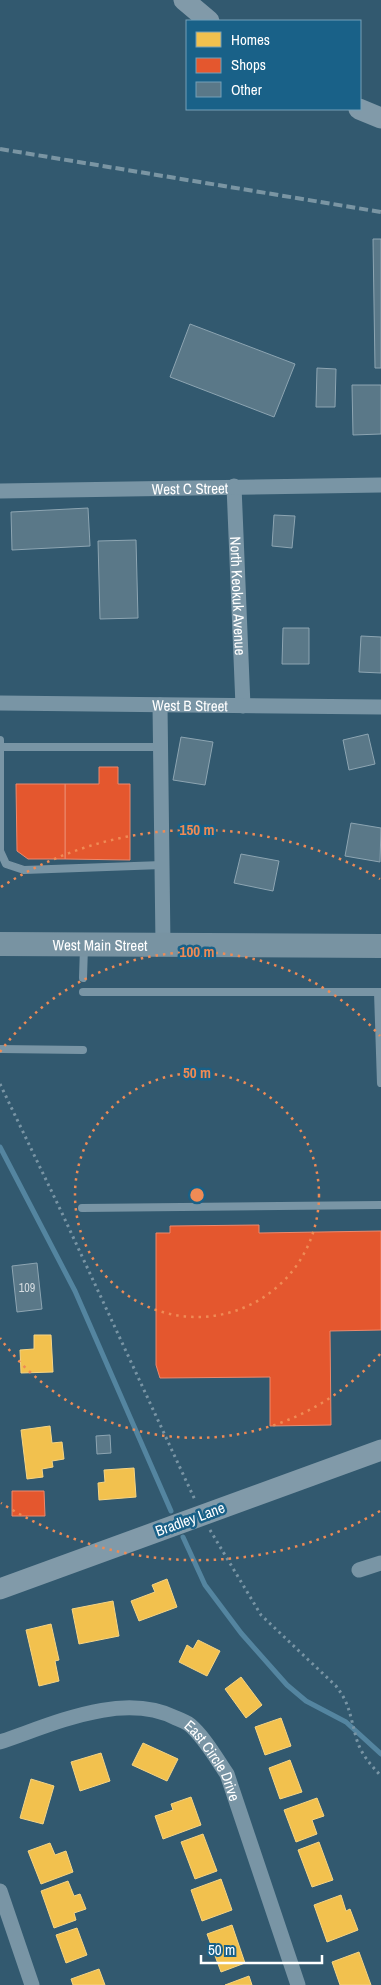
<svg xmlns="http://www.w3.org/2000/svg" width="381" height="1985" font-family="'Archivo Narrow',sans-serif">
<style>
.homes{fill:#f2c14e;stroke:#f6d483}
.shops{fill:#e4572e;stroke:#ec896d}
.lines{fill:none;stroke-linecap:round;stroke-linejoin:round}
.stream{stroke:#5485a0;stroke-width:5}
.building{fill:#5a7888;stroke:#8da5b2}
.path{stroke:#7995a5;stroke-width:3;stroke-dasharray:2.5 4;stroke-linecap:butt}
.lane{stroke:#7995a5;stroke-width:8}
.street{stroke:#7995a5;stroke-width:15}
.secondary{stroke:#819aa9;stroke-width:21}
.primary{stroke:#7893a2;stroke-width:24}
.rail{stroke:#7a95a3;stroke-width:4;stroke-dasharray:9 4;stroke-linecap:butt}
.ring{fill:none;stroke:#ef8b55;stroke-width:2.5;stroke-dasharray:2.5 5}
.labels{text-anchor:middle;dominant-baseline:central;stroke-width:5;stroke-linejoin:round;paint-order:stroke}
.number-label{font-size:12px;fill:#d6dde1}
.street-label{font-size:15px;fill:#fff;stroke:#196188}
.centre{fill:#ef8b55;stroke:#196188;stroke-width:2.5}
.ring-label{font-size:15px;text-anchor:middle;font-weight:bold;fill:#ef8b55;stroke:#196188;stroke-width:5;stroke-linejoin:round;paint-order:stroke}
</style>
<rect width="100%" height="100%" fill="#32596f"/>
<g class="homes">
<polygon points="34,1335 51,1335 53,1372 21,1373 20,1350 34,1349"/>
<polygon points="50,1426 52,1443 62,1442 64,1459 52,1461 53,1467 42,1469 43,1477 27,1479 21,1430"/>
<polygon points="134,1468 136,1497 99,1500 98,1483 105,1482 104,1470"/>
<polygon points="167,1579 177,1607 139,1621 131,1601 155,1592 152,1585"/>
<polygon points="113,1601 119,1636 79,1644 72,1609"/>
<polygon points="51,1624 59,1660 55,1661 59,1681 39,1686 26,1630"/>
<polygon points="198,1640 220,1651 207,1676 179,1662 187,1645 193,1649"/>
<polygon points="241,1677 262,1705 246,1718 225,1689"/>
<polygon points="281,1718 291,1746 265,1755 255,1727"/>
<polygon points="143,1743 178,1759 167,1781 132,1765"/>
<polygon points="101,1753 110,1781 80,1791 71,1762"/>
<polygon points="290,1760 302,1792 280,1799 269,1768"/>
<polygon points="31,1779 54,1786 43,1824 20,1818"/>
<polygon points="191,1797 201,1825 163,1839 155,1816 173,1810 171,1804"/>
<polygon points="317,1798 324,1816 312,1820 317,1834 296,1842 284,1810"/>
<polygon points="203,1834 217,1871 195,1879 181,1842"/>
<polygon points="319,1842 333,1880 312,1887 298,1850"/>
<polygon points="50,1843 55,1855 66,1851 73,1872 41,1884 28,1851"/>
<polygon points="221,1879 232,1910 202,1921 191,1890"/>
<polygon points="68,1881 74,1896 80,1894 86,1909 74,1913 76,1920 54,1928 41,1891"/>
<polygon points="341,1895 346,1911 350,1909 358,1930 327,1942 314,1905"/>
<polygon points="232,1925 245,1963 221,1972 207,1934"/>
<polygon points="77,1928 87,1955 66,1963 56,1935"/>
<polygon points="359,1952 371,1985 340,1985 332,1962"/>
<polygon points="99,1969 105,1985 73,1985 71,1979"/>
<polygon points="249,1976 252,1985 225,1985"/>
</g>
<g class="shops">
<polygon points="99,767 118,767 118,784 130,784 130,860 65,859 65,784 99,784"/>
<polygon points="16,784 65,784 65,859 28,859 17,851"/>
<polygon points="259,1225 259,1233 381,1231 381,1330 330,1331 331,1425 270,1426 270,1377 160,1378 156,1365 156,1233 170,1233 170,1226"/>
<polygon points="12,1491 44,1491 45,1516 12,1516"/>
</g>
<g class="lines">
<g class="stream">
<polyline points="0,1147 75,1291 171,1511"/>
<polyline points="183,1537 205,1585 241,1633 287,1685 306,1701 346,1722 381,1754"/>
</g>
</g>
<g class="building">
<polygon points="373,239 381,239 381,368 375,368"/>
<polygon points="190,324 295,364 274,417 170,377"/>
<polygon points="317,368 336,369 335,407 316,407"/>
<polygon points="352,385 381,385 381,434 353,435"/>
<polygon points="88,508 90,546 12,550 11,512"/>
<polygon points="274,515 295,516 292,548 272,546"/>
<polygon points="136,540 138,618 100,619 98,541"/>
<polygon points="283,628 309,628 309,664 282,664"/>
<polygon points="361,636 381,637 381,673 359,672"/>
<polygon points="368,734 375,764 349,770 343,740"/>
<polygon points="181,737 213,742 205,785 173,780"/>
<polygon points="351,823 381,828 380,862 345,856"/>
<polygon points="241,854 279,861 273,891 234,883"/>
<polygon points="37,1263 42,1309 17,1312 12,1266"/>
<polygon points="110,1435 111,1453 97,1454 96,1436"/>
</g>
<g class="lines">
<g class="path">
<polyline points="0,1084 61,1211 195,1500"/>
<path d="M 210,1530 L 261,1615 L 336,1686 C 350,1704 350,1716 356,1737 C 360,1753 370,1764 381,1776"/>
</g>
<g class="lane">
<polyline points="0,740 0,851 6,864 24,870 162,865"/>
<polyline points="0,747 161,747"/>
<polyline points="83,978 84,947"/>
<polyline points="83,992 381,992"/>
<polyline points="378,992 381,1083"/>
<polyline points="0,1049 83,1050"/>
<polyline points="82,1208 381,1205"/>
</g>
<g class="street">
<path id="s1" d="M 234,486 L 243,706"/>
<path id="s2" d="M 0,491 L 381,485"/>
<path id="s3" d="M 0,703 L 381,707"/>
<polyline points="160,705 163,945"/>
<polyline points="359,1570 381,1563"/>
<path id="s4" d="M 0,1742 C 54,1724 122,1691 176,1718 C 181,1720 186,1722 190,1725 C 205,1738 216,1758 227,1774 L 298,1985"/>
<polyline points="0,1891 32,1985"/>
</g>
<g class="secondary">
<polyline points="184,0 209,21"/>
<polyline points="359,109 381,118"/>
<polyline points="0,1589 381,1450"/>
</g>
<path class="primary" id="s5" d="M 0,944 L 381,946"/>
<polyline class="rail" points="0,149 381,212"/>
</g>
<g class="ring">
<circle cx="197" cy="1195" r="122"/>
<path d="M380 1354A243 243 0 0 1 0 1338M0 1052A243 243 0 0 1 380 1036"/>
<path d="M380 1511A365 365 0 0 1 1 1503M1 887A365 365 0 0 1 380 879"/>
</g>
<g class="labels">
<g class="number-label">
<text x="27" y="1288">109</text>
</g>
<g class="street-label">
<text stroke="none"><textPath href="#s2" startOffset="190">West C Street</textPath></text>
<text stroke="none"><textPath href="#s1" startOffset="110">North Keokuk Avenue</textPath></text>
<text stroke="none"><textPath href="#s3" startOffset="190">West B Street</textPath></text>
<text stroke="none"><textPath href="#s5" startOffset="100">West Main Street</textPath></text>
<text transform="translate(190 1519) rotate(-20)">Bradley Lane</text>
<text stroke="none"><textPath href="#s4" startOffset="241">East Circle Drive</textPath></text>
</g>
</g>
<circle cx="197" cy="1195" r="8" class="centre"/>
<g class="ring-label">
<text x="197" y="835">150 m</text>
<text x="197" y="957">100 m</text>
<text x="197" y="1078">50 m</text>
</g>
<rect x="186" y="20" width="175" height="90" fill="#196188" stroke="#75a0b8"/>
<rect x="196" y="32" width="25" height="15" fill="#f2c14e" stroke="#75a0b8"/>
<text x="231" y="45" font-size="15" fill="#ffffff">Homes</text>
<rect x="196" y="58" width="25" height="15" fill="#e4572e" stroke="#75a0b8"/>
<text x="231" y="70" font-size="15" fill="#ffffff">Shops</text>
<rect x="196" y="82" width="25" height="15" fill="#5a7888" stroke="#75a0b8"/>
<text x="231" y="95" font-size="15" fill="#ffffff">Other</text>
<path d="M201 1955v8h121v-8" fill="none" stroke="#ffffff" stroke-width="2.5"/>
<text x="208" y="1955" font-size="15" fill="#ffffff" stroke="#196188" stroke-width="4" paint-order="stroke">50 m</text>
</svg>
